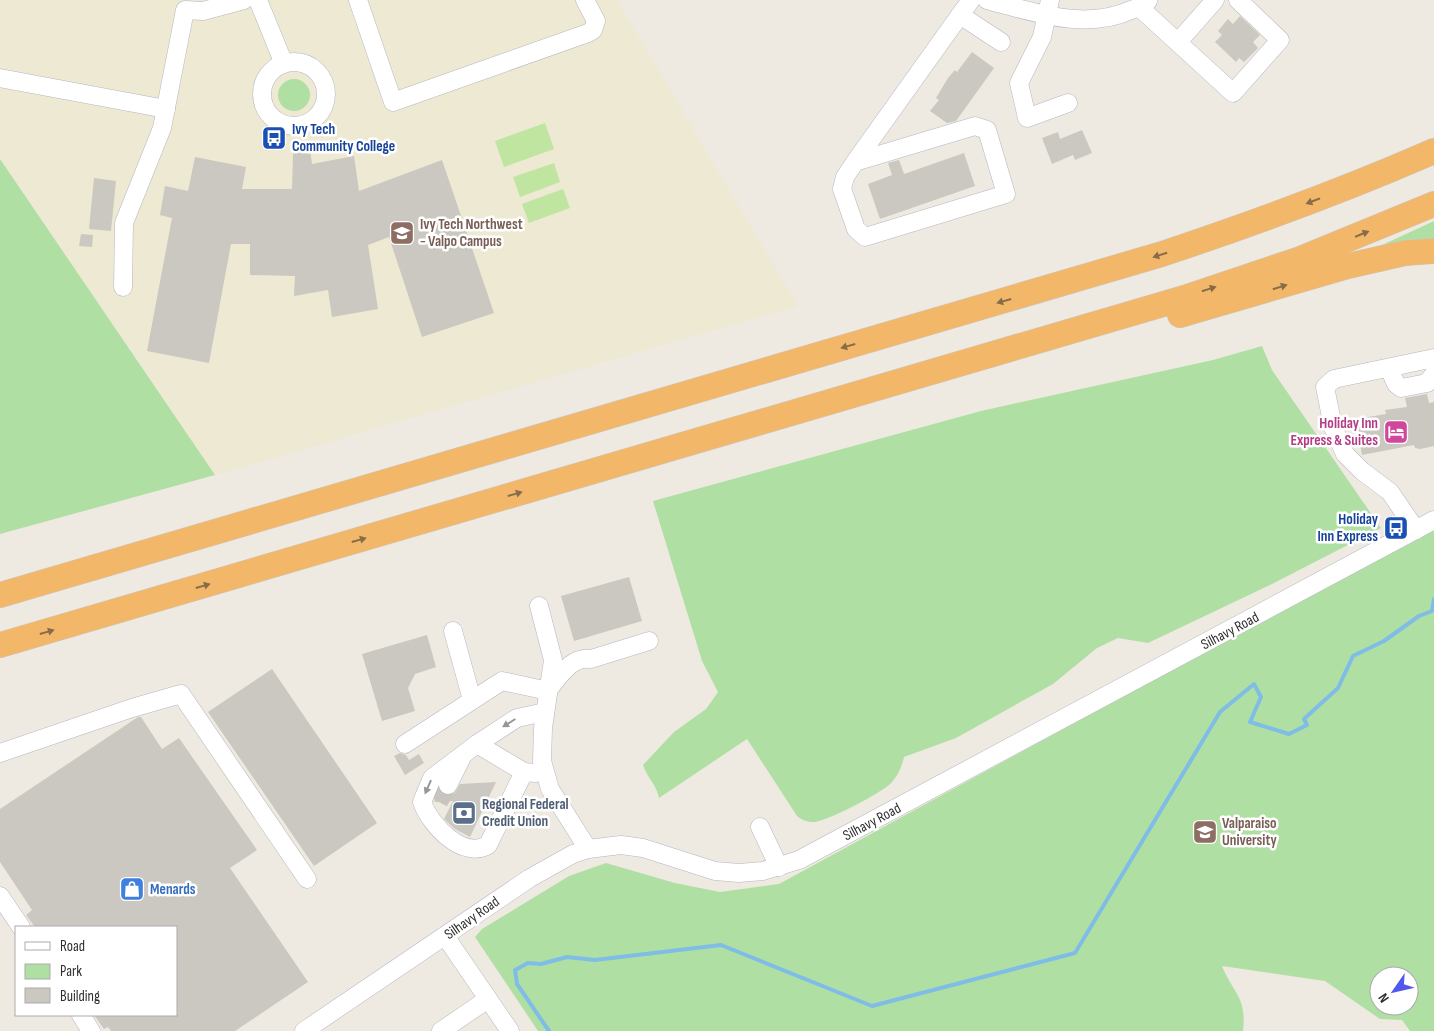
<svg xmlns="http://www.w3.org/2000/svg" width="1434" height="1031" font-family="'Sofia Sans Condensed',sans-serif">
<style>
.education{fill:#ede9d3}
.green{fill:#b0dfa4;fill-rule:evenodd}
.pitch{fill:#bfe5a1}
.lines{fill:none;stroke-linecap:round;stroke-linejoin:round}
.stream{stroke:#7fbde6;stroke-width:4}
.building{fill:#cac8c0}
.minor-tunnel{stroke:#c8c4be;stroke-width:18;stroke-dasharray:18 9;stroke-linecap:butt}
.minor-casing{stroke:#b5b6c0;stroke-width:19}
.highway-casing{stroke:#c9c9c9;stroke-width:26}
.minor{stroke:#fff;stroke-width:18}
.highway{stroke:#f2b769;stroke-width:25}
.oneway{fill:#866c49}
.oneway2{fill:#969696}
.labels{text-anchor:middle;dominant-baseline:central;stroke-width:5;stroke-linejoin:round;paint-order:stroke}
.transit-label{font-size:15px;font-weight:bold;fill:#164399;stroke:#fff;text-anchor:start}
.education-label{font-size:15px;font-weight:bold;fill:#785e54;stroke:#fff;text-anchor:start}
.hotel-label{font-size:15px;font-weight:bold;fill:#b23c85;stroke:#fff;text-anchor:end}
.street-label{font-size:15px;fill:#2e2e2e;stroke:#fff}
.service-label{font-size:15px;font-weight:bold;fill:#4e5e75;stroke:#fff;text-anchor:start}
.shop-label{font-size:15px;font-weight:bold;fill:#366cbe;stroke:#fff;text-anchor:start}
</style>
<rect width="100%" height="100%" fill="#eeeae2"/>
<polygon class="education" points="0,0 617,0 798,306 215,475 0,159"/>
<g class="green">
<circle cx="294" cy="95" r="16"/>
<polygon points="0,159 215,475 0,534"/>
<polygon points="1434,221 1434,243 1354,258"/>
<path d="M 1262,346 L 1272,370 L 1381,528 L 1272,584 L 1148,643 L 1118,638 L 1097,648 L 1053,684 L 956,738 L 904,757 C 902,766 897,778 890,784 C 881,793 826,822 814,822 C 807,822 802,820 797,816 L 747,739 L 659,798 C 657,785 647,778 643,765 L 674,732 L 706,709 L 718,692 L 702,661 L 653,501 L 981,411 L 1213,360 Z"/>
<path d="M 1434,527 L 1434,1031 L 1410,1031 L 1402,1020 L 1380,1019 L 1325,981 L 1222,966 C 1233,993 1247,997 1243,1031 L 538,1031 L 475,937 L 482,929 L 569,876 L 606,863 L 675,883 L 720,892 L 779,884 ZM 1379,976 L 1409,976 L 1409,1006 L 1379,1006 Z"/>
</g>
<g class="pitch">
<polygon points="545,123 554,149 504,167 495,141"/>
<polygon points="554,163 560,182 520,197 513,177"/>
<polygon points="563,189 570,208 529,223 522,204"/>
</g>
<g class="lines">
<polyline class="stream" points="549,1031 517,984 515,970 528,963 541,964 567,957 595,960 721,945 872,1006 1075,953 1220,712 1254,684 1261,697 1250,722 1289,734 1307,725 1304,719 1338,688 1353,656 1384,641 1419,616 1432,611 1434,599"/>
</g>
<g class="building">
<polygon points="1240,16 1260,35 1253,42 1258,48 1244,62 1239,58 1236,62 1215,42 1222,35 1218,31 1228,19 1233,24"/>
<polygon points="972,52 994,68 956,121 947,123 930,111 939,100 936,98 948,78 955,70 957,72"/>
<polygon points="1082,130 1092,153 1075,160 1073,155 1052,164 1042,138 1058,132 1060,139"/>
<polygon points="310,149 312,164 354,156 359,191 442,160 494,313 422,337 389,237 368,245 378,309 332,317 328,290 294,296 295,276 250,275 250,244 231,244 209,363 147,351 172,218 160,215 165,186 188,191 195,157 246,167 242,189 292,189 293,153"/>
<polygon points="964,153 975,186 880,219 868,184 892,175 888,163 899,160 904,174"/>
<polygon points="94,178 116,181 111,231 89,229"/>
<polygon points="81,234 93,235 92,247 79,246"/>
<polygon points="1427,394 1429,403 1434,402 1434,446 1420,449 1415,448 1414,445 1362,455 1356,419 1386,414 1385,410 1407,407 1405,398"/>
<polygon points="629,577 642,621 574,641 561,596"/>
<polygon points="427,635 436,667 415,674 408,688 415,711 382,721 362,654"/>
<polygon points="272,669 377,823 314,866 208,712"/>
<polygon points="138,717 141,717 162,749 179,738 257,850 230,868 308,982 235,1031 111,1031 108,1027 104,1029 94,1015 176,1015 176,927 35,927 26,915 32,910 0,862 0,809"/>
<polygon points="400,753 406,755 409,760 419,754 424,763 405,775 394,756"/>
<polygon points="496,782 470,837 455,829 444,819 453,801 434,802 439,790 443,794 449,796 454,794 460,784"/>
</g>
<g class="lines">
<polyline class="minor-tunnel" points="439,802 448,785"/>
<defs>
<g id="minor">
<polyline points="258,0 284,64"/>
<polyline points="358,0 393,102 588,33 593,30 596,21 585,0"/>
<path d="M 987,0 C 1033,12 1085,31 1131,10 C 1137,8 1143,6 1148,1"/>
<polyline points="1050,0 1042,37 1019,83 1027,118 1068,103"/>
<polyline points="1139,7 1233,93 1280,40 1238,0"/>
<polyline points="960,15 1001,42"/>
<polyline points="1178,42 1215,0"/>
<circle cx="294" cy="94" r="32"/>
<polyline points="0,78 166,109"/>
<polyline points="855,162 975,126 987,130 1006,194 865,237 856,229 842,189 845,177 855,162 960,15 971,0"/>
<polyline points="123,287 124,223 162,128 185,10 203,11 244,0"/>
<polyline points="1389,368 1396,384 1401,388 1427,383 1434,374"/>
<polyline points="1416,530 1390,492 1362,471 1345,454 1333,427 1325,387 1334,379 1434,358"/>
<polyline points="539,606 553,660 543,728 542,761 550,789 588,849"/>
<polyline points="453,631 472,700"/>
<path d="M 548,690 C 560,676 571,656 591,659 L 649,641"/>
<polyline points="405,744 502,681 548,691"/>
<polyline points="477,744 524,772 536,773"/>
<polyline points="0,753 132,708 181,694 307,879"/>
<path d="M 524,772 L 488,845 C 463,860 430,825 422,802 L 432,778 L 477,744 L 517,718 L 545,712"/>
<polyline points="448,785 461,759"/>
<polyline points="760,827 779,867"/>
<polyline points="0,896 21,927"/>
<polyline points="445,936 510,1031"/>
<polyline points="81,1015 91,1031"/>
<polyline points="304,1031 530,878 573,854 588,849 621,845 643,848 715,871 739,873 763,871 799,860 1434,520"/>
<polyline points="441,1031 488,999"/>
</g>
<g id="highway">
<polyline points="1180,315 1348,266 1405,253 1434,251"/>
<path d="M 0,595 L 1162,254 C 1255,223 1345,190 1434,151"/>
<polyline points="0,645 1184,298 1300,259 1434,204"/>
</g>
</defs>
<use href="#minor" class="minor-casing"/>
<use href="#highway" class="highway-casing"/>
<use href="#minor" class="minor"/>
<use href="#highway" class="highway"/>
</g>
<defs><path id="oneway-solid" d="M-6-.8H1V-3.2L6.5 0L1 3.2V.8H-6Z" transform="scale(1.25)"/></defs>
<g class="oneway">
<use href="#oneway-solid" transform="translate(1313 201) rotate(159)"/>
<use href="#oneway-solid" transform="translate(1362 234) rotate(-22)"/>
<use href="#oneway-solid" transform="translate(1160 255) rotate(163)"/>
<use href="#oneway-solid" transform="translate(1280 287) rotate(-17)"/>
<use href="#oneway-solid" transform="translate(1209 289) rotate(-18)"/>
<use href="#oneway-solid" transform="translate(1004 301) rotate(164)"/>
<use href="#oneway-solid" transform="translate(848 346) rotate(164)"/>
<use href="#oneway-solid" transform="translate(515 494) rotate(-16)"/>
<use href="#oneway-solid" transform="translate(359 540) rotate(-16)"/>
<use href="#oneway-solid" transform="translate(203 586) rotate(-16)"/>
<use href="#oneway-solid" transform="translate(47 632) rotate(-16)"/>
</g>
<g class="oneway2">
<use href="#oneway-solid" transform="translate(509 723) rotate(148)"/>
<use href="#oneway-solid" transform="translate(428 787) rotate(114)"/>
</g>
<defs>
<symbol id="bus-square" viewBox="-11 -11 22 22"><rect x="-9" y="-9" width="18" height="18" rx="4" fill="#1a4fb4" stroke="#fff"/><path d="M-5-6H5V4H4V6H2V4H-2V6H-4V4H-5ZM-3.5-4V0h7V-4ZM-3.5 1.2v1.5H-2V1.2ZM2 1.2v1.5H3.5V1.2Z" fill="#fff"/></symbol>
<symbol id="university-square" viewBox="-11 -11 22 22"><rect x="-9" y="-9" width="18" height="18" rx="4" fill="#8d6e63" stroke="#fff"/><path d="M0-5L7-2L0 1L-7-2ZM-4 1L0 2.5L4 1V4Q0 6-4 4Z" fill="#fff"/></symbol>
<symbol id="hotel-square" viewBox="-11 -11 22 22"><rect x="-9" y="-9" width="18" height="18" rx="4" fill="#d1479c" stroke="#fff"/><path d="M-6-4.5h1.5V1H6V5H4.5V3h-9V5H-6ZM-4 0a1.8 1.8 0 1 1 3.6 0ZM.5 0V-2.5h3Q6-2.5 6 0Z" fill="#fff"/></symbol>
<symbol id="bank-square" viewBox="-11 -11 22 22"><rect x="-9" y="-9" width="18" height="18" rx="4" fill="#5c6f8a" stroke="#fff"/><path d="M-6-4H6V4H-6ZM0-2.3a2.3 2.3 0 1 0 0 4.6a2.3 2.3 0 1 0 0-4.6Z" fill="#fff"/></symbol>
<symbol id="shop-square" viewBox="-11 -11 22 22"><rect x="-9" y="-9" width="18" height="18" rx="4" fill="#3f7fe0" stroke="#fff"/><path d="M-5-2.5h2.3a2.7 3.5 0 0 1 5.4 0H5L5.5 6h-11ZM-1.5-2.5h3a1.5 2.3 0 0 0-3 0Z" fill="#fff"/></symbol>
</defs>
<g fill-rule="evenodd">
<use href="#bus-square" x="260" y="124" width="28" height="28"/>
<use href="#university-square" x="388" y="219" width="28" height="28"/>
<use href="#hotel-square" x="1382" y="418" width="28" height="28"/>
<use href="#bus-square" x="1382" y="514" width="28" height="28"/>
<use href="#bank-square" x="450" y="799" width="28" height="28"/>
<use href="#university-square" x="1191" y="818" width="28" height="28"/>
<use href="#shop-square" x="118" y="875" width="28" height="28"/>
</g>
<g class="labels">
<g class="transit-label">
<text x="292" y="129">Ivy Tech<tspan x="292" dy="17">Community College</tspan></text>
<text x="1378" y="519" text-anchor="end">Holiday<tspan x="1378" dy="17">Inn Express</tspan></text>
</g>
<g class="education-label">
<text x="420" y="224">Ivy Tech Northwest<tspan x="420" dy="17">- Valpo Campus</tspan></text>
<text x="1222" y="823">Valparaiso<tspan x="1222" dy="17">University</tspan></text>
</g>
<g class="hotel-label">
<text x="1378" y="423">Holiday Inn<tspan x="1378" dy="17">Express &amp; Suites</tspan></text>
</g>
<g class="street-label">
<text transform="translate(1230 631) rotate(-28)">Silhavy Road</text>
<text transform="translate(872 822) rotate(-28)">Silhavy Road</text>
<text transform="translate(472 918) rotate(-35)">Silhavy Road</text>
</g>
<g class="service-label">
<text x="482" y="804">Regional Federal<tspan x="482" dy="17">Credit Union</tspan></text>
</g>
<g class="shop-label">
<text x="150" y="889">Menards</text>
</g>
</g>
<rect x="15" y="926" width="162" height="90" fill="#ffffff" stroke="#ababab"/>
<rect x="25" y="942" width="25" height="8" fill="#ffffff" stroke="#ababab"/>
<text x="60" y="951" font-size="15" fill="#2e2e2e">Road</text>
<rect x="25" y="964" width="25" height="15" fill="#b0dfa4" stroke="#ababab"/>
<text x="60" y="976" font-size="15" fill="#2e2e2e">Park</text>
<rect x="25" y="988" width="25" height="15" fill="#cac8c0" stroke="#ababab"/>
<text x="60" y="1001" font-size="15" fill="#2e2e2e">Building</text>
<g transform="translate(1394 991) rotate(236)"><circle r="24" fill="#ffffff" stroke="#ababab"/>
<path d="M0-4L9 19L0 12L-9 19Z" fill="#5159ec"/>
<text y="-8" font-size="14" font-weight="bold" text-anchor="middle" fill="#2e2e2e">N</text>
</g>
</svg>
